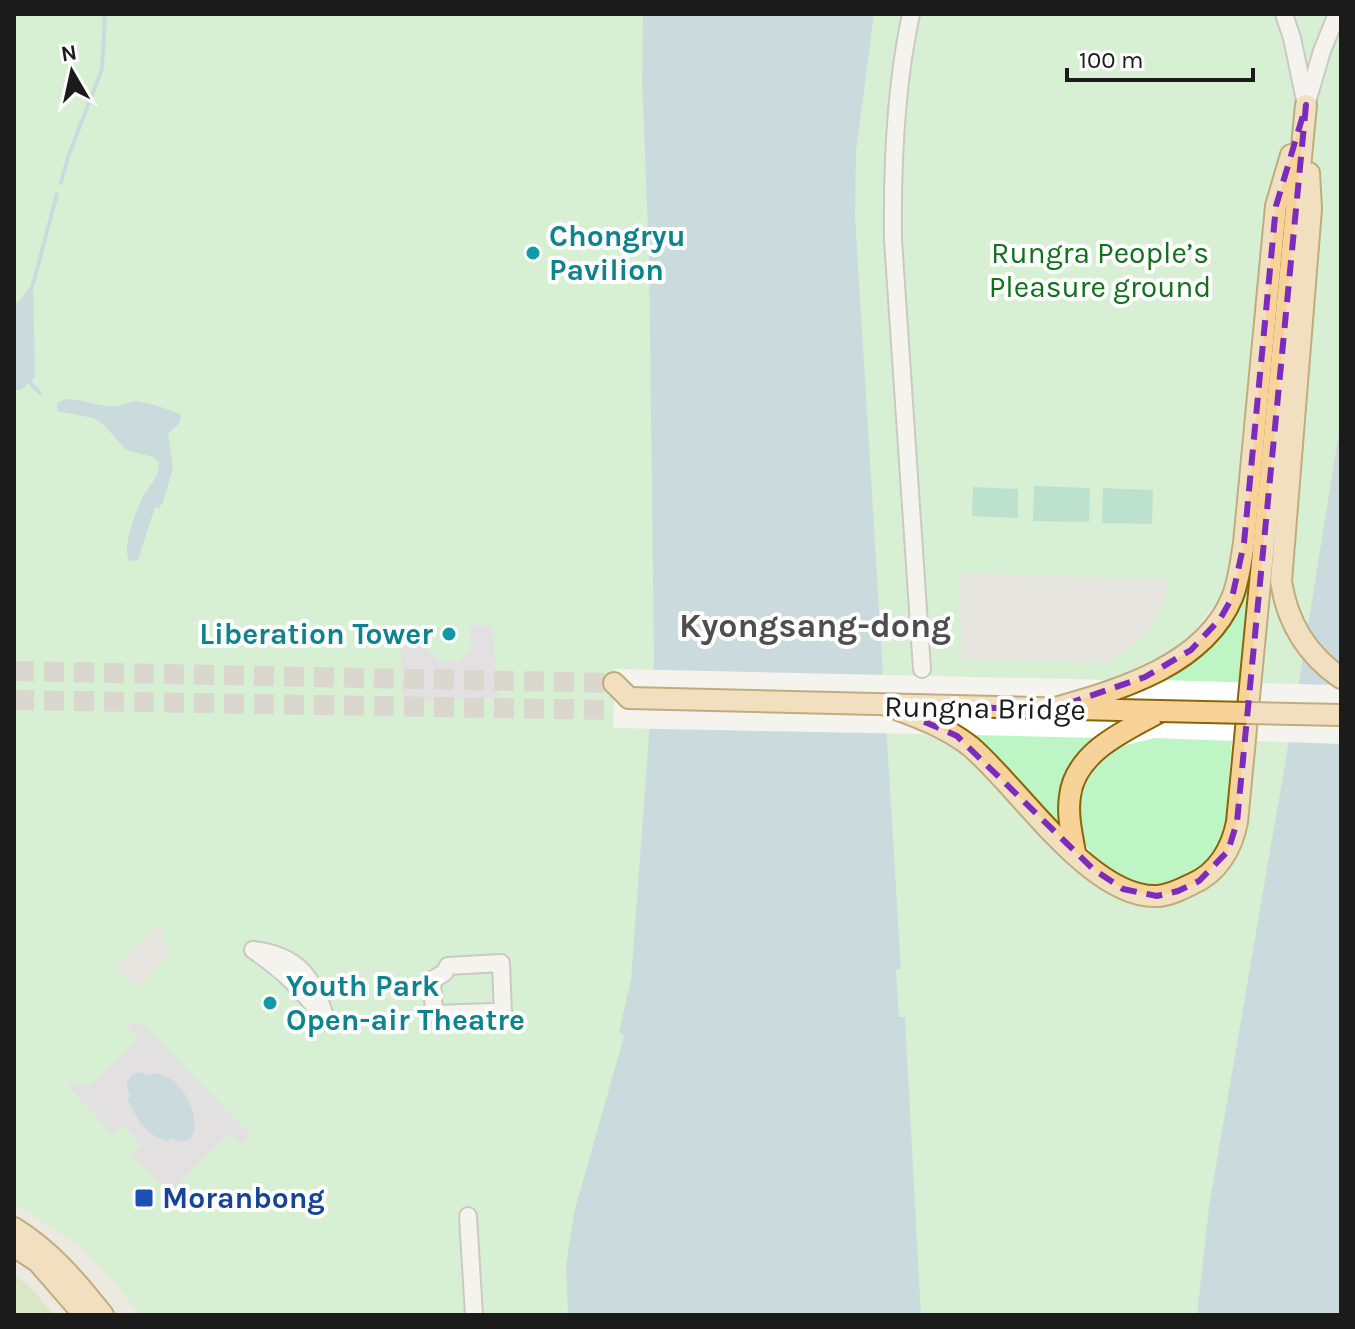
<svg xmlns="http://www.w3.org/2000/svg" width="1355" height="1329" font-family="Karla,sans-serif">
<style>
.grass{fill:#c3e5a7}
.park{fill:#bdf6c4}
.pitch{fill:#80d9ba}
.parking{fill:#e3e3e3}
.plaza{fill:#d5d5e2}
.water{fill:#a2cad9}
.pier{fill:#fff;fill-rule:evenodd}
.lines{fill:none;stroke-linecap:round;stroke-linejoin:round}
.stream{stroke:#a2cad9;stroke-width:4}
.major-tunnel{stroke:#c2c0b9;stroke-width:20;stroke-dasharray:20 10;stroke-linecap:butt}
.minor-casing{stroke:#a2a2a2;stroke-width:20}
.major-casing{stroke:#8b6406;stroke-width:24}
.minor{stroke:#fff;stroke-width:16}
.major{stroke:#f7d39a;stroke-width:20}
.major-bridge-casing{stroke:#8b6406;stroke-width:24;stroke-linecap:butt}
.major-bridge{stroke:#f7d39a;stroke-width:20}
.marked{fill:none;stroke:#7b2cbf;stroke-width:6;stroke-dasharray:16 10;stroke-linejoin:round}
.culture-dot{fill:#0f9aa8;stroke:#fff;stroke-width:3}
.transit-dot{fill:#1a4fb4;stroke:#fff;stroke-width:3}
.labels{text-anchor:middle;dominant-baseline:central;stroke-width:8;stroke-linejoin:round;paint-order:stroke}
.culture-label{font-size:30px;font-weight:bold;fill:#0d838f;stroke:#fff;text-anchor:start}
.park-label{font-size:30px;fill:#0f721b;stroke:#fff}
.street-label{font-size:30px;fill:#1b1b1b;stroke:#fff}
.transit-label{font-size:30px;font-weight:bold;fill:#164399;stroke:#fff;text-anchor:start}
.quarter-label{font-size:34px;font-weight:bold;fill:#4e4e4e;stroke:#fff}
</style>
<rect width="100%" height="100%" fill="#ece9e0"/>
<polygon class="grass" points="14,1274 32,1289 54,1315 14,1315"/>
<g class="park">
<polygon points="14,14 643,14 642,80 649,257 654,666 631,979 620,1032 624,1036 574,1212 566,1265 568,1315 140,1315 112,1279 79,1245 14,1204"/>
<polygon points="874,14 1341,14 1341,419 1298,688 1209,1206 1197,1315 921,1315 905,1017 899,1017 896,969 901,968 855,215 856,152"/>
</g>
<g class="pitch">
<polygon points="1034,486 1090,488 1089,522 1033,521"/>
<polygon points="973,487 1018,489 1018,518 972,516"/>
<polygon points="1103,488 1153,490 1152,524 1102,523"/>
</g>
<g class="parking">
<polygon points="959,573 1168,579 1167,592 1151,630 1109,663 961,659"/>
<polygon points="160,924 169,955 138,988 115,965"/>
</g>
<g class="plaza">
<polygon points="492,625 499,698 402,702 400,629 425,628 426,649 439,662 458,662 471,648 470,626"/>
<polygon points="135,1022 145,1027 251,1135 242,1145 229,1133 180,1181 183,1199 172,1197 132,1155 141,1145 123,1125 112,1134 69,1087 69,1083 89,1086 138,1039 127,1026"/>
</g>
<g class="water">
<polygon points="643,14 874,14 856,152 855,215 901,969 896,970 899,1017 905,1017 921,1315 568,1315 566,1265 574,1212 624,1036 619,1032 631,979 654,666 649,257 642,80"/>
<polygon points="33,282 35,377 21,390 14,390 14,305 22,298"/>
<path d="M 66,399 C 82,399 99,407 115,406 C 122,406 127,402 134,401 C 142,400 175,411 181,415 L 179,424 L 168,433 L 173,468 L 163,502 L 159,508 L 155,507 L 138,560 L 130,561 C 120,549 137,509 143,496 C 150,483 160,478 159,462 L 153,457 L 126,450 L 104,425 L 93,418 L 57,411 L 57,403 Z"/>
<polygon points="1341,419 1341,1315 1197,1315 1209,1206 1298,688"/>
<path d="M 141,1072 L 150,1076 L 153,1073 C 157,1075 162,1074 165,1076 C 187,1085 203,1123 190,1139 L 180,1142 L 171,1138 L 168,1141 C 143,1134 139,1121 127,1099 L 130,1096 L 126,1083 L 132,1075 Z"/>
</g>
<path class="pier" d="M 1293,332 L 1312,336 L 1289,564 L 1291,593 L 1303,624 L 1326,654 L 1341,666 L 1341,744 L 1254,741 L 1246,823 L 1238,853 L 1225,872 L 1208,888 L 1189,899 L 1168,905 L 1145,905 L 1110,896 L 1084,876 L 966,755 L 946,742 L 923,734 L 613,728 L 615,669 L 1114,680 L 1163,658 L 1196,629 L 1221,596 L 1229,574 L 1243,426 L 1248,426 L 1253,546 L 1211,644 L 1195,659 L 1160,680 L 1332,685 L 1287,634 L 1273,600 L 1270,582 ZM 971,735 L 972,735 L 1098,738 L 1073,761 L 1063,782 L 1059,825 L 986,746 ZM 1155,738 L 1232,741 L 1225,828 L 1218,846 L 1209,860 L 1193,874 L 1155,886 L 1132,881 L 1108,872 L 1096,861 L 1083,841 L 1077,800 L 1087,776 L 1109,752 L 1126,745 Z"/>
<g class="lines">
<g class="stream">
<polyline points="61,183 68,157 102,69 105,14"/>
<polyline points="33,284 57,194"/>
<polyline points="30,379 31,384 40,393"/>
</g>
<g class="major-tunnel">
<polyline points="14,671 614,683"/>
<polyline points="14,700 614,710"/>
</g>
<defs>
<g id="minor">
<path d="M 911,14 C 895,88 892,165 893,240 L 922,669"/>
<polyline points="1284,14 1292,38 1305,100"/>
<polyline points="1306,105 1322,51 1337,14"/>
<path d="M 253,950 C 298,955 315,978 326,1021 C 303,990 284,971 253,950 Z"/>
<polygon points="501,963 503,1014 494,1012 434,1014 432,980 444,973 448,966"/>
<polyline points="468,1216 474,1315"/>
</g>
<g id="major">
<path d="M 1309,173 L 1311,209 L 1281,581 C 1287,622 1306,654 1341,678"/>
<polyline points="614,683 629,698"/>
<polyline points="629,698 1160,711"/>
<path d="M 888,706 C 917,717 946,727 970,746 C 1018,786 1091,900 1158,896 C 1170,895 1182,889 1192,884 C 1218,873 1232,848 1237,822 L 1306,105"/>
<path d="M 1052,709 C 1117,690 1203,667 1232,598 C 1239,581 1241,561 1244,543 L 1276,206 L 1291,155"/>
<path d="M 1075,853 C 1072,835 1067,815 1070,796 C 1075,753 1124,731 1158,713"/>
<path d="M 14,1228 C 51,1251 76,1281 103,1315"/>
<polyline points="14,1246 38,1262 84,1315"/>
</g>
</defs>
<use href="#minor" class="minor-casing"/>
<use href="#major" class="major-casing"/>
<use href="#minor" class="minor"/>
<use href="#major" class="major"/>
<defs>
<polyline id="major-bridge" points="1160,711 1341,715"/>
</defs>
<use href="#major-bridge" class="major-bridge-casing"/>
<use href="#major-bridge" class="major-bridge"/>
</g>
<path d="M0 0H1355V1329H0ZM 1306,105 L 1237,822 L 1228,851 L 1199,881 L 1178,891 L 1157,896 L 1123,889 L 1093,869 L 957,736 L 888,706 L 1052,709 L 1145,677 L 1191,650 L 1220,619 L 1232,598 L 1244,543 L 1276,206 Z" fill="#ece9e0" fill-opacity=".55" fill-rule="evenodd"/>
<path class="marked" d="M 1306,105 L 1237,822 L 1228,851 L 1199,881 L 1178,891 L 1157,896 L 1123,889 L 1093,869 L 957,736 L 888,706 L 1052,709 L 1145,677 L 1191,650 L 1220,619 L 1232,598 L 1244,543 L 1276,206 Z"/>
<g class="culture-dot">
<circle cx="533" cy="253" r="8"/>
<circle cx="449" cy="634" r="8"/>
<circle cx="270" cy="1003" r="8"/>
</g>
<rect class="transit-dot" x="134" y="1188" width="20" height="20" rx="4"/>
<g class="labels">
<g class="culture-label">
<text x="549" y="236">Chongryu<tspan x="549" dy="34">Pavilion</tspan></text>
<text x="433" y="634" text-anchor="end">Liberation Tower</text>
<text x="286" y="986">Youth Park<tspan x="286" dy="34">Open-air Theatre</tspan></text>
</g>
<g class="park-label">
<text x="1100" y="253">Rungra People’s<tspan x="1100" dy="34">Pleasure ground</tspan></text>
</g>
<g class="street-label">
<text transform="translate(985 708) rotate(1)">Rungna Bridge</text>
</g>
<g class="transit-label">
<text x="162" y="1198">Moranbong</text>
</g>
<g class="quarter-label">
<text x="815" y="626">Kyongsang-dong</text>
</g>
</g>
<rect width="1355" height="1329" fill="none" stroke="#1b1b1b" stroke-width="32"/>
<g transform="translate(72 72) rotate(351)" stroke="#ffffff" stroke-width="6" paint-order="stroke">
<path d="M0-6L14 30L0 20L-14 30Z" fill="#1b1b1b"/>
<text y="-12" font-size="22" font-weight="bold" text-anchor="middle" fill="#1b1b1b">N</text>
</g>
<path d="M1067 68v12h186v-12" fill="none" stroke="#1b1b1b" stroke-width="4"/>
<text x="1079" y="68" font-size="24" fill="#1b1b1b" stroke="#ffffff" stroke-width="6" paint-order="stroke">100 m</text>
</svg>
